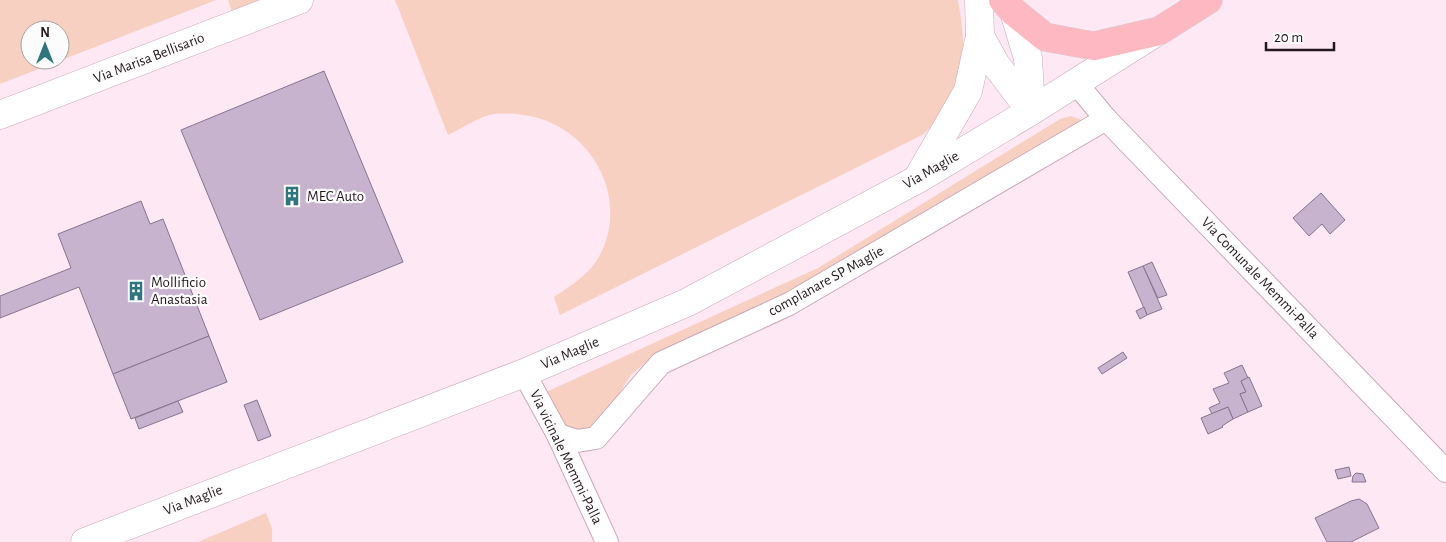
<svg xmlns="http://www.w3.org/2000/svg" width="1446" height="542" font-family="'Alegreya Sans',sans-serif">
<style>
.green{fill:#f8d0c2;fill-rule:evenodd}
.building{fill:#c7b3ce;stroke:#87748e}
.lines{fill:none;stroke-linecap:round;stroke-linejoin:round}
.street-casing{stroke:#caa9ba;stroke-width:24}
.secondary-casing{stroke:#caa9ba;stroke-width:29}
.primary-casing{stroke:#d3d1d2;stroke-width:29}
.street{stroke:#fff;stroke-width:22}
.secondary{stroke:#fff;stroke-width:28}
.primary{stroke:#fdb8c1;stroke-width:28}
.labels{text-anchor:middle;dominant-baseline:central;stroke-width:4.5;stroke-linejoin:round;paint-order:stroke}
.street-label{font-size:15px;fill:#24181e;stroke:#fcfcfc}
.poi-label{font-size:15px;fill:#24181e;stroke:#fcfcfc;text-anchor:start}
</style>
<rect width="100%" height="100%" fill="#fde8f3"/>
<g class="green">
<path d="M 0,0 L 216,0 L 0,84 ZM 30,30 L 60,30 L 60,60 L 30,60 Z"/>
<polygon points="228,0 262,0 232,12"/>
<path d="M 395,0 L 958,0 C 968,57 967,92 924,134 L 560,315 L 554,297 C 569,287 587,276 597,260 C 632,202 594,129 530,116 C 518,114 501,112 489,115 C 475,119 461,129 448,135 Z"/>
<polygon points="1071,116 1085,121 809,282 651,358 631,375 596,430 588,432 565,427 544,393 818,268 1060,119"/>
<polygon points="266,513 272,528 272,542 198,542"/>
</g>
<g class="building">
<polygon points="324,71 403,262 260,320 181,130"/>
<polygon points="1321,193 1345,220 1330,234 1322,224 1309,236 1293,218"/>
<polygon points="141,201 150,224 163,219 209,336 113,374 79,287 0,318 0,296 71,268 58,234"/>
<polygon points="1152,262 1167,295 1158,298 1143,266"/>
<polygon points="1143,266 1162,309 1147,315 1128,272"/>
<polygon points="1144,307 1147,315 1140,319 1136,311"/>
<polygon points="209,336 227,382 131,419 113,374"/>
<polygon points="1123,352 1127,358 1102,374 1098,368"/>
<polygon points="1242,365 1248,378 1241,381 1246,392 1240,394 1248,412 1233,419 1228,407 1212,414 1209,408 1220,403 1213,389 1229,383 1224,373"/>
<polygon points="1249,377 1262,406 1248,412 1240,394 1246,392 1241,381"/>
<polygon points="257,400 271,436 258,441 244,405"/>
<polygon points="178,401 183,412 139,429 135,418"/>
<polygon points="1228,407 1233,419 1222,426 1223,427 1208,434 1201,418"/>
<polygon points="1349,467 1351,476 1338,479 1335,470"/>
<polygon points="1356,473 1363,474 1366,482 1352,482 1353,476"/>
<polygon points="1359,499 1367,504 1379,528 1351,542 1327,542 1315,518 1351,501"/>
</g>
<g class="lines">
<defs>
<g id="street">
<polyline points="1076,83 1106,119 1446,471"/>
<polyline points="524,373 558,435 607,542"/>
<polyline points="558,435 577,441 596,438 661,363 789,304 1106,119"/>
</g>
<g id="secondary">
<polyline points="1014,12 1028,58 1031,111"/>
<polyline points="980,36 996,65 1031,111"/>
<polyline points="0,115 299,0"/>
<polyline points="919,176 968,91 980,36 979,0"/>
<polyline points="85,542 524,373 688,302 918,179 1031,111 1155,33"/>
</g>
<polyline id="primary" points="1003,0 1014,12 1045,37 1094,46 1159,31 1208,0"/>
</defs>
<use href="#street" class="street-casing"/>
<use href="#secondary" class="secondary-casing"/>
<use href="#primary" class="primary-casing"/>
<use href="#street" class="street"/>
<use href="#secondary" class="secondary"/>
<use href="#primary" class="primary"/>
</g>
<defs>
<symbol id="building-bare" viewBox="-9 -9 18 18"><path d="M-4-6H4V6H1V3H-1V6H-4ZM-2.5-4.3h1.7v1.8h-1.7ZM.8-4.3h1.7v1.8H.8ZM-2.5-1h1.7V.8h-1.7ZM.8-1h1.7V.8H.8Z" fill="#2d767e" stroke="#fcfcfc" stroke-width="2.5" paint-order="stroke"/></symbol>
</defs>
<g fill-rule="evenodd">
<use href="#building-bare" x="278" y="182" width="28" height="28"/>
<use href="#building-bare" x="122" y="277" width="28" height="28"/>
</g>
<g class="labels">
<g class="street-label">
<text transform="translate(149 58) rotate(-21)">Via Marisa Bellisario</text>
<text transform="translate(931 170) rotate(-30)">Via Maglie</text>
<text transform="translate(1260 278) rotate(46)">Via Comunale Memmi-Palla</text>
<text transform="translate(826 281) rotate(-29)">complanare SP Maglie</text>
<text transform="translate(570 353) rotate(-23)">Via Maglie</text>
<text transform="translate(566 457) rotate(64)">Via vicinale Memmi-Palla</text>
<text transform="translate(193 500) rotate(-21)">Via Maglie</text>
</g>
<g class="poi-label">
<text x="307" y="196">MEC Auto</text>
<text x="151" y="282">Mollificio<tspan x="151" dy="17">Anastasia</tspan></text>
</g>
</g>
<g transform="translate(45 45)"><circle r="24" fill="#fcfcfc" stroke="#a6a1a3"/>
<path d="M0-4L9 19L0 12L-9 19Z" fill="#2d767e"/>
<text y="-8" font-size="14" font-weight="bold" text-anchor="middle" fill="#24181e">N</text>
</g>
<path d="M1266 42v8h68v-8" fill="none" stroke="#24181e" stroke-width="2.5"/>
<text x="1274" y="42" font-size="15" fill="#24181e" stroke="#fcfcfc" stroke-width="4" paint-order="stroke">20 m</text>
</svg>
